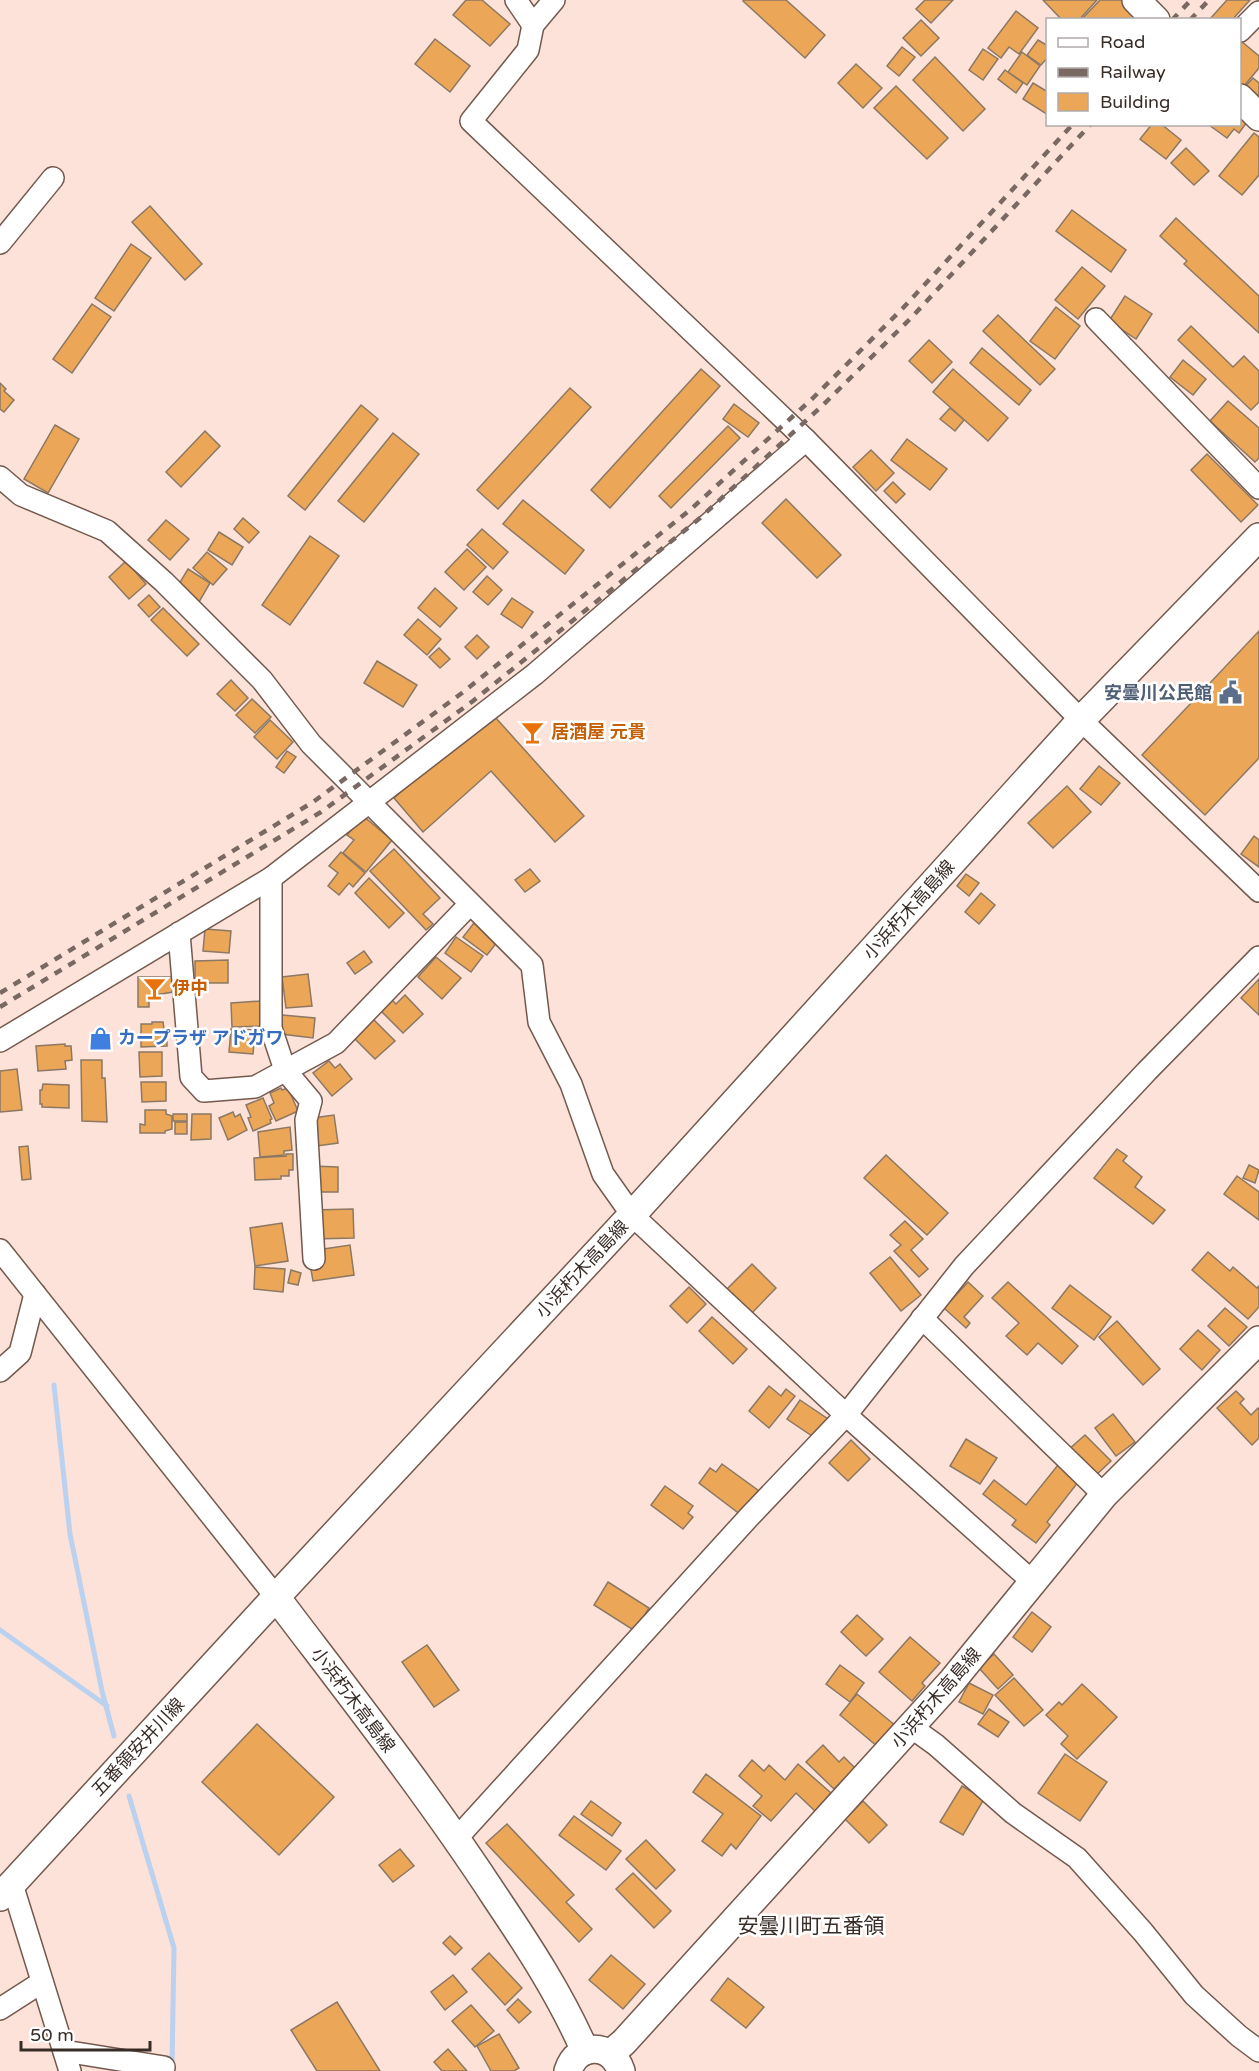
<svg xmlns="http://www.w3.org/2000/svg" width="1259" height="2071" font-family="'Varela Round','Noto Sans JP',sans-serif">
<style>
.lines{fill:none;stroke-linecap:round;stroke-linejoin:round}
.stream{stroke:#bad1f0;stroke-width:5}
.building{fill:#eba757;stroke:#8c7863;stroke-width:1.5}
.minor-casing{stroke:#74594e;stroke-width:24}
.major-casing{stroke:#74594e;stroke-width:30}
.minor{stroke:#fff;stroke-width:21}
.major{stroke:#fff;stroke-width:27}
.rail{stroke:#7a6963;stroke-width:4.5;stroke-dasharray:8 8;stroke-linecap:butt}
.labels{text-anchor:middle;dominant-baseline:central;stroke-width:5;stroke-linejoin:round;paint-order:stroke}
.service-label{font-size:18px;font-weight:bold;fill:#4e5e75;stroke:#fff;text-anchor:end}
.food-label{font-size:18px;font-weight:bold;fill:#c56008;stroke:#fff;text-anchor:start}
.street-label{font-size:18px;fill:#382c27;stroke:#fff}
.shop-label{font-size:18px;font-weight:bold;fill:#366cbe;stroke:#fff;text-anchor:start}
.quarter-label{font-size:21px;fill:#382c27;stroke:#fff}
</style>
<rect width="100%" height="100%" fill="#fce2d8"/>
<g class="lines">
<g class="stream">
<polyline points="54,1385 70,1534 102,1691 114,1736"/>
<polyline points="0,1630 107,1706"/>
<polyline points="129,1796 174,1948 172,2066"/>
</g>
</g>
<g class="building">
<polygon points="466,0 482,0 510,24 490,46 453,15"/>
<polygon points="744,0 786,0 825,35 805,58 743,1"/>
<polygon points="925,0 953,0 931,23 916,9"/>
<polygon points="1043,0 1097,0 1079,20 1062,20"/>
<polygon points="1100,0 1124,0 1145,20 1081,20"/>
<polygon points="1227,0 1250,0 1232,20 1209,20"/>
<polygon points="1016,11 1038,28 1019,54 1009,47 1001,58 988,48"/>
<polygon points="921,20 939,38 921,56 903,38"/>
<polygon points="435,39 470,66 450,92 415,64"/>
<polygon points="1038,40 1048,46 1048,57 1041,65 1027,55"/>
<polygon points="1241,41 1259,56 1259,68 1244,86 1240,83"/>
<polygon points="902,47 915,57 899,76 887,66"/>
<polygon points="983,49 998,59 983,80 969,70"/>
<polygon points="1022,52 1040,66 1027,85 1008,72"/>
<polygon points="935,57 985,109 963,131 913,80"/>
<polygon points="856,64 882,88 863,108 838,83"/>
<polygon points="1005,70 1023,83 1016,93 998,79"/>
<polygon points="1253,78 1259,83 1259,100 1244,88"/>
<polygon points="1033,83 1048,92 1048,115 1023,99"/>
<polygon points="896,86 948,138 927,159 874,108"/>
<polygon points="1240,116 1247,122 1239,133 1234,129 1227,138 1209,125 1240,124"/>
<polygon points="1152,124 1161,124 1181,140 1166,159 1140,139"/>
<polygon points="1254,133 1259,137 1259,175 1242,195 1219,176"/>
<polygon points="1186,148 1209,171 1194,185 1171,163"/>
<polygon points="150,206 202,264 185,280 132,222"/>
<polygon points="1072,210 1126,250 1111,272 1056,231"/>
<polygon points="1176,218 1259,296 1259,333 1184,264 1187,261 1160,236"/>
<polygon points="131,244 151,258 114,311 95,298"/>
<polygon points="1082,267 1105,286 1078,319 1055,300"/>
<polygon points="1125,296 1152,314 1136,339 1109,321"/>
<polygon points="92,304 111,317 72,373 53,359"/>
<polygon points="1056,307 1080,326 1055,359 1030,341"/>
<polygon points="998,315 1055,369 1040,385 983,331"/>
<polygon points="1191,326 1233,367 1244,356 1259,371 1259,402 1251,410 1178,340"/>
<polygon points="929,340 952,362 932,383 909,361"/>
<polygon points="982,348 1031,390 1019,405 970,363"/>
<polygon points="1183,360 1206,379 1193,395 1170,377"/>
<polygon points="701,369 720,386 610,508 591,490"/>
<polygon points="953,369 1008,418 988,441 933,392"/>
<polygon points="0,383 6,389 4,391 14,400 4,412 0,409"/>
<polygon points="570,388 591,407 498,509 477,490"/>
<polygon points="1228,401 1259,428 1259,458 1255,462 1210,421"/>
<polygon points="734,404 759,423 748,437 723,419"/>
<polygon points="361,405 378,419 305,510 288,496"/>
<polygon points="950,408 964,420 955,431 940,419"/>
<polygon points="55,425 79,439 48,493 24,479"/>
<polygon points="728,426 740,438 671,508 659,496"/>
<polygon points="205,431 220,446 181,487 166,472"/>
<polygon points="393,433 419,454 364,522 338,501"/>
<polygon points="907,439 947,469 930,490 891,460"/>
<polygon points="871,450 894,473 876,491 853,467"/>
<polygon points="1207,454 1258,505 1241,522 1191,470"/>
<polygon points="893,482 905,494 896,503 884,491"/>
<polygon points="786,499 841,555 817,578 762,523"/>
<polygon points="523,500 584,550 565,574 503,524"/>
<polygon points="243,518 259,532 249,543 234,529"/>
<polygon points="166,520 189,539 170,560 148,540"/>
<polygon points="482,529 508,552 493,569 467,545"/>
<polygon points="219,532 243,547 232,565 208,550"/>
<polygon points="310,536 339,556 290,625 262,605"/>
<polygon points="467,549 486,567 464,590 445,572"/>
<polygon points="207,552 227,569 213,585 193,568"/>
<polygon points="126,561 146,584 129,599 109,577"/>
<polygon points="188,569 210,583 199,602 176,589"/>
<polygon points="487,576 502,590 488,605 473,592"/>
<polygon points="435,588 457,608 440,627 418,608"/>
<polygon points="149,595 160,607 149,617 138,605"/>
<polygon points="512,598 533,612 522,628 501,614"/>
<polygon points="163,608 199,644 187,656 151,620"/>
<polygon points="418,619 441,639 427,655 404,635"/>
<polygon points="1259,631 1259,758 1205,815 1142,755"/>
<polygon points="477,635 489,647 477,659 465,647"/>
<polygon points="439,648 450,659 440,668 429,657"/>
<polygon points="377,661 417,685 403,707 364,683"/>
<polygon points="231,680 248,698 235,711 217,694"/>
<polygon points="252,699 271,717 255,733 236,715"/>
<polygon points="495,717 584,816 555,842 491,771 423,832 394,798 477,724 481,729"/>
<polygon points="270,720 293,742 277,759 254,737"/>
<polygon points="287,751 296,757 284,773 276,767"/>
<polygon points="1099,766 1120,783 1101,805 1080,789"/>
<polygon points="1067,786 1091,812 1053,848 1028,823"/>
<polygon points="363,816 392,840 366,872 343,853 354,840 347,835"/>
<polygon points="1254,836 1259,840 1259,867 1241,854"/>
<polygon points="394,849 440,898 423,914 433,924 426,930 370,871"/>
<polygon points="341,852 365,873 353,887 349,883 339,895 328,886 338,873 329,866"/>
<polygon points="530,869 540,881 525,892 515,880"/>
<polygon points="966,874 979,883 969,896 957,886"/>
<polygon points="369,878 404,913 389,928 355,893"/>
<polygon points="981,893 995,905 979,924 965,912"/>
<polygon points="474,923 498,941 487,955 463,937"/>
<polygon points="205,929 231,931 229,953 203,951"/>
<polygon points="456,937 483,956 471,972 445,953"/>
<polygon points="364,951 372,962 355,974 347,963"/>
<polygon points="436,957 461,978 442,999 418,977"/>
<polygon points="228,960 228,983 195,983 195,961"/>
<polygon points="308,974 312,1006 286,1008 282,977"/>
<polygon points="138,977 173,977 173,992 149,996 149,1007 138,1007"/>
<polygon points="1259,979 1259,1015 1241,998"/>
<polygon points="405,995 423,1014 403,1033 380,1010 391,999 396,1004"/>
<polygon points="261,1001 263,1026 232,1027 231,1003"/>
<polygon points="282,1015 315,1018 313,1038 281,1034"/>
<polygon points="371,1017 395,1041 375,1059 352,1036"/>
<polygon points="152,1022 163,1022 165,1037 167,1037 167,1046 141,1047 141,1024 152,1024"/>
<polygon points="231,1029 255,1030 253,1054 229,1052"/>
<polygon points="65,1044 65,1046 71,1046 72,1060 65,1061 66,1069 38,1071 36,1046"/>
<polygon points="139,1052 162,1052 162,1076 140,1077"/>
<polygon points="81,1060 102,1060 102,1078 105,1078 107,1122 82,1121"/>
<polygon points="329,1061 335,1068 340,1064 352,1079 332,1096 313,1073"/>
<polygon points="17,1069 22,1110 0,1112 0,1071"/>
<polygon points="141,1082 166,1082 166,1101 142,1102"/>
<polygon points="43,1084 69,1085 69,1108 42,1107 42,1104 40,1104 40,1090 42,1090"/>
<polygon points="281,1088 282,1090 288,1088 298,1111 276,1121 269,1106 274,1103 270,1093"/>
<polygon points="263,1098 272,1119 270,1120 271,1123 253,1131 248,1118 251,1117 246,1105"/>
<polygon points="145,1110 166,1110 166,1114 172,1116 172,1129 165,1131 165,1133 140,1133 140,1124 145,1125"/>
<polygon points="233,1112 235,1117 240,1114 247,1130 228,1140 219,1118"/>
<rect x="173" y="1114" width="14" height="7"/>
<polygon points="192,1114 211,1114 211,1139 191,1140"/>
<polygon points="334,1115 338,1143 317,1146 313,1118"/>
<rect x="175" y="1122" width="12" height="12"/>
<polygon points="290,1127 292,1150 284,1151 284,1155 260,1157 258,1132"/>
<polygon points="28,1146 31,1179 22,1180 19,1147"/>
<polygon points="1117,1149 1127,1156 1123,1161 1142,1177 1135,1187 1165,1210 1153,1224 1094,1178"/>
<polygon points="286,1154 293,1154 293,1170 289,1170 289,1176 281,1176 281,1179 255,1180 254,1158 286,1156"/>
<polygon points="886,1155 948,1213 927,1235 864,1178"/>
<polygon points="1249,1165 1259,1170 1255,1183 1243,1178"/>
<polygon points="312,1166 338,1167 338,1192 312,1192"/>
<polygon points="1237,1176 1259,1192 1259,1220 1224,1194"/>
<polygon points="353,1209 354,1238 313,1239 312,1210"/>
<polygon points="905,1221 923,1239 911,1250 928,1269 919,1277 894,1251 901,1245 890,1235"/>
<polygon points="282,1223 288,1261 255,1266 250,1228"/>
<polygon points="350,1245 354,1275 313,1281 310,1264 317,1250"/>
<polygon points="1208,1252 1230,1271 1233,1267 1257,1288 1259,1286 1259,1307 1248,1319 1192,1270"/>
<polygon points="890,1257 921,1295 901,1311 870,1273"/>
<polygon points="752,1264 776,1288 750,1315 725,1291"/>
<polygon points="255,1267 285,1269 283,1292 254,1289"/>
<polygon points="291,1270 301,1273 298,1285 288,1283"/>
<polygon points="968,1282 983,1296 964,1317 970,1323 966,1328 944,1308"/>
<polygon points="1008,1282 1078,1346 1062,1364 1038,1343 1027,1355 1006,1336 1019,1323 992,1298"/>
<polygon points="1070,1285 1111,1317 1094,1340 1052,1308"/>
<polygon points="689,1287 706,1304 687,1323 670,1306"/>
<polygon points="1225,1308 1247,1327 1229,1346 1208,1326"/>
<polygon points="712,1317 747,1349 733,1364 699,1331"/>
<polygon points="1117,1321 1160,1369 1143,1385 1099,1337"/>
<polygon points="1198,1330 1220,1350 1202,1370 1180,1349"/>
<polygon points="769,1386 781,1396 786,1389 795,1396 769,1428 749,1411"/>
<polygon points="1236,1391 1244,1399 1240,1403 1251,1415 1258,1408 1259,1409 1259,1438 1252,1445 1217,1408"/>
<polygon points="800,1400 828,1419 815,1438 787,1419"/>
<polygon points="1113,1414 1135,1442 1116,1456 1095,1428"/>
<polygon points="1085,1435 1111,1461 1093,1478 1068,1450"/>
<polygon points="966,1439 997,1458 980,1484 950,1466"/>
<polygon points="851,1440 870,1459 848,1481 829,1463"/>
<polygon points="722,1464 759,1491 741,1515 699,1483 710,1468 716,1472"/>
<polygon points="1058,1465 1079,1481 1047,1522 1050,1525 1036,1543 1012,1525 1016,1520 983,1494 994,1480 1026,1505"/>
<polygon points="665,1486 693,1506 688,1513 693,1517 683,1529 651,1505"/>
<polygon points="608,1582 649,1608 635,1631 594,1605"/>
<polygon points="1032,1612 1051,1627 1032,1652 1013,1637"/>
<polygon points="857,1615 883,1639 866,1656 841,1632"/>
<polygon points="910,1637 940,1663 922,1683 925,1686 912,1701 879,1672"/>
<polygon points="427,1645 459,1690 434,1707 402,1662"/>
<polygon points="994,1654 1013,1675 998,1689 979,1668"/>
<polygon points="840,1665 864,1683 850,1702 826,1684"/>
<polygon points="1014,1678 1043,1710 1024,1726 995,1695"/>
<polygon points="969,1683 993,1695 983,1714 959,1702"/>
<polygon points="1082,1684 1117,1717 1077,1759 1061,1744 1068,1736 1046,1715 1059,1702 1062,1705"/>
<polygon points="857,1694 896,1726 878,1747 840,1715"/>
<polygon points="989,1709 1009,1722 998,1737 978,1724"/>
<polygon points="257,1724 334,1797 279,1855 202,1782"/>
<polygon points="823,1745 839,1762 844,1757 855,1768 834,1789 806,1762"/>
<polygon points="1065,1754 1107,1782 1080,1821 1038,1793"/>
<polygon points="752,1760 764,1771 769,1765 785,1780 798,1764 831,1793 815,1811 796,1793 771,1821 753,1806 762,1796 739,1776"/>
<polygon points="706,1774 761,1816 736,1849 731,1844 722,1856 702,1841 723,1814 693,1792"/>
<polygon points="962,1786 984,1799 963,1835 940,1822"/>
<polygon points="591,1801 621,1823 612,1836 581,1814"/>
<polygon points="863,1801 887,1825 869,1843 845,1819"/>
<polygon points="574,1816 621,1851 606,1870 559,1835"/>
<polygon points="507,1824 574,1895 566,1902 592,1929 579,1942 486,1843"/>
<polygon points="646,1840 675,1870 656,1889 626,1859"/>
<polygon points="400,1849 414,1866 393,1882 379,1865"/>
<polygon points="633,1873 671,1911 654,1928 616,1889"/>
<polygon points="450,1936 462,1948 455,1955 443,1943"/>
<polygon points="489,1953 522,1988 505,2005 472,1969"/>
<polygon points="611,1955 645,1984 623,2009 589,1980"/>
<polygon points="453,1975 467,1992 445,2010 431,1992"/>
<polygon points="728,1978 764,2007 746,2028 711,2000"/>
<polygon points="518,1999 531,2012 519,2023 507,2010"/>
<polygon points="337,2002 380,2071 317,2071 291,2030"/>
<polygon points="471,2005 494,2031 475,2047 452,2021"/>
<polygon points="499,2034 519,2068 514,2071 491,2071 477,2046"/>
<polygon points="448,2049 467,2071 442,2071 434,2062"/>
</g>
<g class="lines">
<defs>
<g id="minor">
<polyline points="516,0 533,25"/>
<polyline points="554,0 533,25 528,50 471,121 806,440 1081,720 1259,891"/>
<polyline points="1240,31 1259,12"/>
<polyline points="0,243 53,178"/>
<polyline points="1096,319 1259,488"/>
<polyline points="0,477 21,495 107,531 164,582 262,680 311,744 532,965 539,1022 571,1084 603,1174 632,1215 846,1415 1033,1582"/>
<polyline points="271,878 271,1028 285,1070 311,1101 306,1120 314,1259"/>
<polyline points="179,933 191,1077 204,1091 255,1087 336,1043 470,904"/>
<polyline points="0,1041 271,878 535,674 806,440"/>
<polyline points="0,1250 276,1597"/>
<polyline points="922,1318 1104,1495"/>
<polyline points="0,1371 20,1353 35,1294"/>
<polyline points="911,1727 936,1745 1013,1813 1077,1858 1143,1932 1194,1995 1239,2036 1259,2051"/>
<polyline points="457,1838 749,1517 846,1415 964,1266 1147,1071 1259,957"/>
<polyline points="12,1884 70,2071"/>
<polyline points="0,2009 42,1982"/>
<polyline points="64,2051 164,2067"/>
</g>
<g id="major">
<polyline points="1136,0 1156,20"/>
<polyline points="1240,98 1259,117"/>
<polyline points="0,1897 276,1597"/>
<path d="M 585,2051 C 561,1996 529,1947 496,1898 C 428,1794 351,1696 276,1597 L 632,1215 L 1081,720 L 1259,537"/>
<polyline points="610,2054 624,2042 952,1681 1104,1495 1259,1340"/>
<path d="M 568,2071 C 577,2042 612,2042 621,2071"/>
</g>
</defs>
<use href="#minor" class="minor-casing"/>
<use href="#major" class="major-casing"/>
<use href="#minor" class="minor"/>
<use href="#major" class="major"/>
<g class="rail">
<polyline points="1172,20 1191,0"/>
<polyline points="1190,20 1209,0"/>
<polyline points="0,993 313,802 462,693 690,510 813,398 903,308 1073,124"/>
<polyline points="0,1007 321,812 473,701 700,518 823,405 911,318 1091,124"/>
</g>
</g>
<defs>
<symbol id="civic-bare" viewBox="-9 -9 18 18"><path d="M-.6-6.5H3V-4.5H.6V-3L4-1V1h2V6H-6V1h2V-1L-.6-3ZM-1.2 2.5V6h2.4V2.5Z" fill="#5c6f8a" stroke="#fff" stroke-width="2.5" paint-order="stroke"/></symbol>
<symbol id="bar-bare" viewBox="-9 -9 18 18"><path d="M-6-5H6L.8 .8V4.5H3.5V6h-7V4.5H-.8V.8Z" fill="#e8710a" stroke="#fff" stroke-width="2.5" paint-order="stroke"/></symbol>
<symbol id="shop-bare" viewBox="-9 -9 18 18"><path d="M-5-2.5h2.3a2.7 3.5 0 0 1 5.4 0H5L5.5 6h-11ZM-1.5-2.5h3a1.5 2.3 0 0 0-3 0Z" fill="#3f7fe0" stroke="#fff" stroke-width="2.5" paint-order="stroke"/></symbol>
</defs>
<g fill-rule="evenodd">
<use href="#civic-bare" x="1214" y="676" width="33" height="33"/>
<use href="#bar-bare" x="516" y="716" width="33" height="33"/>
<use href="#bar-bare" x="138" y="972" width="33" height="33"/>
<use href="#shop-bare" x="84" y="1022" width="33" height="33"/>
</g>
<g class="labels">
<g class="service-label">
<text x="1212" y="693">安曇川公民館</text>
</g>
<g class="food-label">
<text x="551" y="732">居酒屋 元貴</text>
<text x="172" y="988">伊中</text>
</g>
<g class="street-label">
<text transform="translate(909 910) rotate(-48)">小浜朽木高島線</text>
<text transform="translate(582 1269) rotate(-47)">小浜朽木高島線</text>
<text transform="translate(936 1698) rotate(-49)">小浜朽木高島線</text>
<text transform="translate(353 1700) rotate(53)">小浜朽木高島線</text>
<text transform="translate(138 1747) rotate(-47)">五番領安井川線</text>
</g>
<g class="shop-label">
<text x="118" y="1038">カープラザ アドガワ</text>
</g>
<g class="quarter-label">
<text x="811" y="1926">安曇川町五番領</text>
</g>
</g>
<rect x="1046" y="18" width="195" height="108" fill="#ffffff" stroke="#afaba9" stroke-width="1.5"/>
<rect x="1058" y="38" width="30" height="9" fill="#ffffff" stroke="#afaba9" stroke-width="1.5"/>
<text x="1100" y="48" font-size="18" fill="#382c27">Road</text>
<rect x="1058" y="68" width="30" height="9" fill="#7a6963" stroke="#afaba9" stroke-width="1.5"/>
<text x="1100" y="78" font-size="18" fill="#382c27">Railway</text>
<rect x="1058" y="93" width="30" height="18" fill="#eba757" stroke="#afaba9" stroke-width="1.5"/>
<text x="1100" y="108" font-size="18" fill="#382c27">Building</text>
<path d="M21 2041v9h129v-9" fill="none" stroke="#382c27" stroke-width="3"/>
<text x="30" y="2041" font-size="18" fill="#382c27" stroke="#ffffff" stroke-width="4.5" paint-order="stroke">50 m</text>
</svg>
